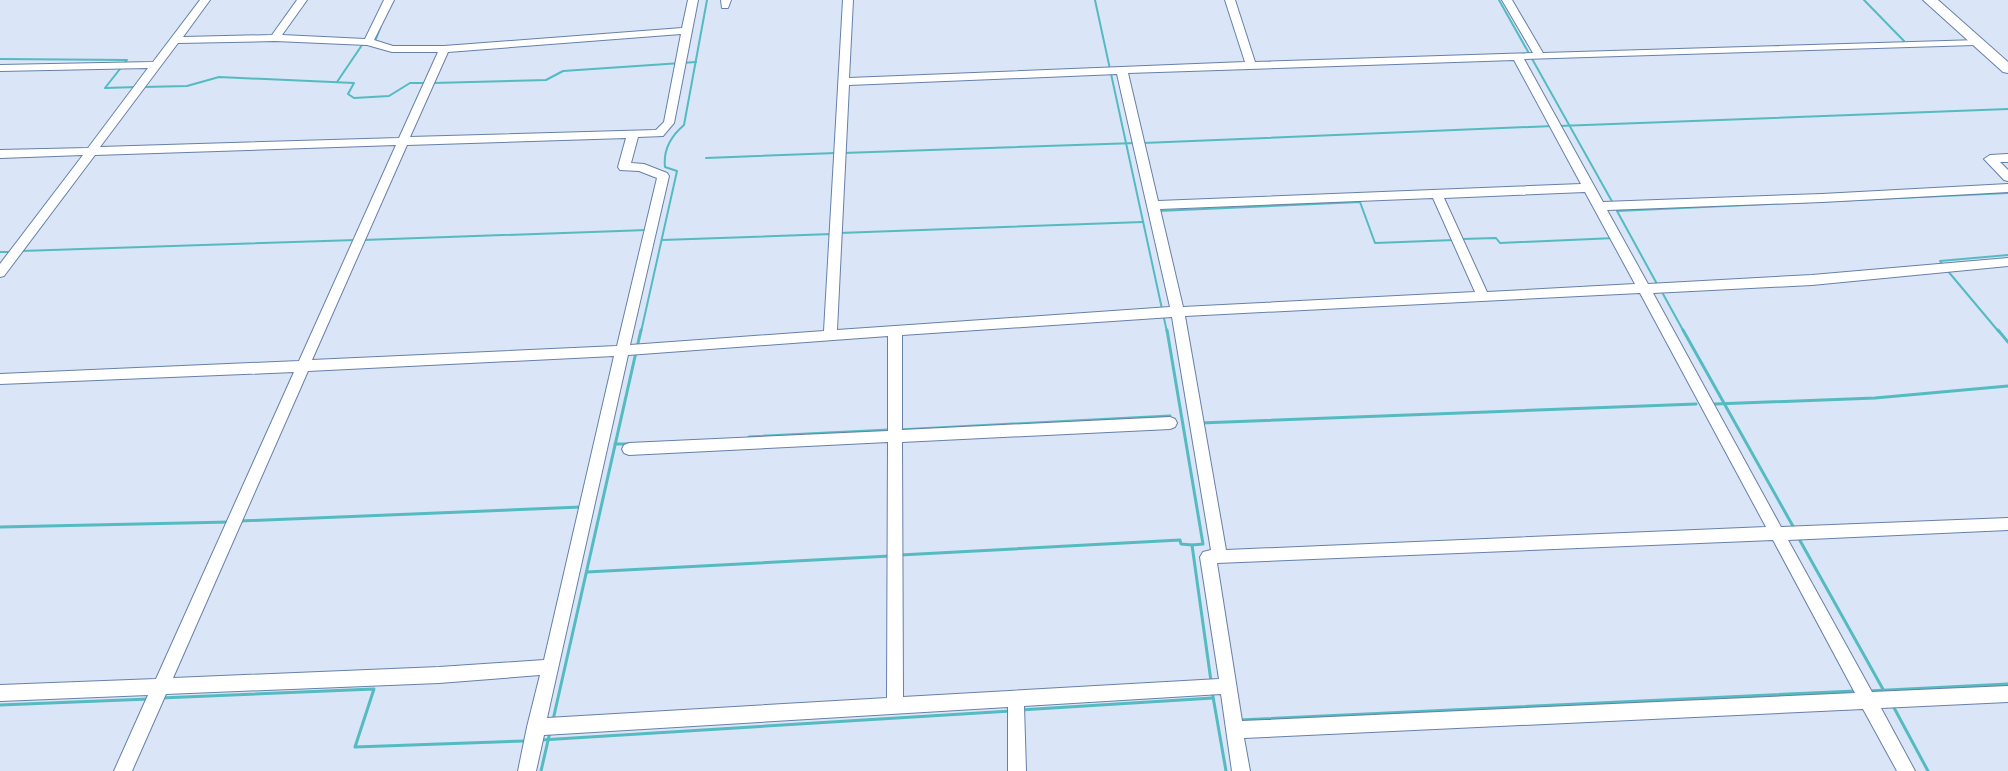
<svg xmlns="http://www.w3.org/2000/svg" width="2008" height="771" font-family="'Asap Condensed',sans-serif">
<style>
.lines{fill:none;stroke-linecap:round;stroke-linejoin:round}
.stream-far1{stroke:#54bbc0;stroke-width:2}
.stream{stroke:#54bbc0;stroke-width:3}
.minor-casing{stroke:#6780a8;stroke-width:2}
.secondary-casing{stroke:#6780a8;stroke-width:2}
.minor{fill:#fff;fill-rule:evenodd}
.secondary{fill:#fff;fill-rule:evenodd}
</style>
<rect width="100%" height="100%" fill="#dae5f7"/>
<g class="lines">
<g class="stream-far1">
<polyline points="1095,0 1167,332"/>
<polyline points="1499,0 1614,205"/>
<polyline points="1864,0 1904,41"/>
<polyline points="376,39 381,26"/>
<polyline points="0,59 127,60 105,88 137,87"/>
<polyline points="337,82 362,45"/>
<polyline points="433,83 546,80 563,71 696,62"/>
<polyline points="143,87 187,86 219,77 354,83 348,94 354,98 389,96 410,83 426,83"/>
<polyline points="1559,126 2008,109"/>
<polyline points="1143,143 1553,126"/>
<polyline points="843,153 1136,143"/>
<polyline points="706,158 836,153"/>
<polyline points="1158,211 1360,202 1375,243 1454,240"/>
<polyline points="1617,211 2008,193"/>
<polyline points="1617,211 1657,284"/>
<polyline points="839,233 1143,222"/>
<polyline points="1462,239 1496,238 1500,243 1615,238"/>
<polyline points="363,240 647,230"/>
<polyline points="662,240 832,234"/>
<polyline points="21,251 356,240"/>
<polyline points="0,252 11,252"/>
<polyline points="1943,265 1940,261 2008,255"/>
<polyline points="1947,270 1999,332"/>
<polyline points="1663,294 1684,332"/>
<path d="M 641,332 L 677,171 L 665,167 C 663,149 671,136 684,125 L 707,0"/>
</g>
<g class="stream">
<polyline points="1167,330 1203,544 1192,545 1211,681"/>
<polyline points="1683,330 1794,528"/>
<polyline points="1998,330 2008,342"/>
<polyline points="1715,404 1875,398 2008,386"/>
<polyline points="1200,423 1696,404"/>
<polyline points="899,430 1170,416"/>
<polyline points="749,437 889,430"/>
<polyline points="615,444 629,444"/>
<polyline points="240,521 581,507"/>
<polyline points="0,527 230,522"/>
<polyline points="1798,537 1884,691"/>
<polyline points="900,555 1180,540 1181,544 1192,545"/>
<polyline points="587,572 890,556"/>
<polyline points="1212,691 1226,771"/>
<polyline points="1868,691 2008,684"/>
<polyline points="161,698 374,689 355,747 525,741"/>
<polyline points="1892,704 1928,771"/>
<polyline points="0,705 149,699"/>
<polyline points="1020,710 1213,698"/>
<polyline points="553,720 641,330"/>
<polyline points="1239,720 1855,691"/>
<polyline points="541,740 1011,711"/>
<polyline points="541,771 550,732"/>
</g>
<defs>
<g id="minor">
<path d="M 200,0 L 210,0 L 183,37 L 272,35 L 297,0 L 307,0 L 282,35 L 365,39 L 384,0 L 394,0 L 374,40 L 393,46 L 444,46 L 682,28 L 688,0 L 698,0 L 674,123 L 663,136 L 638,137 L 631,163 L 644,164 L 667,173 L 669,176 L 630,345 L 824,331 L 843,0 L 853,0 L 849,78 L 1245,62 L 1225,0 L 1235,0 L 1255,62 L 1533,53 L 1502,0 L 1512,0 L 1543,53 L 1979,40 L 1979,44 L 1975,45 L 1524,59 L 1603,202 L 1822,194 L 2008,184 L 2008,192 L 1822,202 L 1607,210 L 1648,284 L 1812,275 L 2008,258 L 2008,266 L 1812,285 L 1653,293 L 1781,527 L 2008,518 L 2008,530 L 1788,540 L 1872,692 L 2008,686 L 2008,702 L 1881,708 L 1915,771 L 1897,771 L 1863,709 L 1244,738 L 1250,771 L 1232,771 L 1221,694 L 1024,706 L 1026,771 L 1008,771 L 1008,707 L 544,735 L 536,771 L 518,771 L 527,727 L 540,675 L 439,683 L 166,694 L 132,771 L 114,771 L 148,695 L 0,701 L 0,685 L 156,679 L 294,372 L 0,384 L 0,374 L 299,361 L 396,145 L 95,155 L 4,276 L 0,277 L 0,264 L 83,155 L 0,158 L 0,150 L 88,148 L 148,68 L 0,71 L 0,65 L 153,62 ZM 681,34 L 664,122 L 656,130 L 410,137 L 448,52 ZM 275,41 L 367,45 L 392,52 L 438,52 L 399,138 L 100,147 L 178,43 ZM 1514,60 L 1581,184 L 1158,201 L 1128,73 ZM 1117,74 L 1170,307 L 837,330 L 849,85 ZM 626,138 L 618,167 L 620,170 L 639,171 L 657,178 L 617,346 L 312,360 L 407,145 ZM 1585,192 L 1635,284 L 1487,292 L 1444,198 ZM 1433,198 L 1475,292 L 1183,307 L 1160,209 ZM 1640,293 L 1766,527 L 1226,550 L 1185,316 ZM 1172,317 L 1211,550 L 1203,552 L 1200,557 L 1219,679 L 903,697 L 902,442 L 1170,429 L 1175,427 L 1177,423 L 1175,419 L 1170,417 L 902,430 L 902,335 ZM 888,336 L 888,431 L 629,443 L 624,445 L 622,449 L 624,453 L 629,455 L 888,442 L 887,698 L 547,718 L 628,355 ZM 614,356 L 544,660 L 439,667 L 173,678 L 308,371 ZM 1773,540 L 1855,693 L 1242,721 L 1217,563 Z"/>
<polygon points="721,0 731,0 728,8 722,8"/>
<polygon points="2008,154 2008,162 2000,162 2008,170 2008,181 2004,180 1984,159 1990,155"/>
</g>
<polygon id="secondary" points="1923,0 1938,0 2008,62 2008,73 2003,72"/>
</defs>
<use href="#minor" class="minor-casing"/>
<use href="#secondary" class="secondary-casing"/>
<use href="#minor" class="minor"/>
<use href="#secondary" class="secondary"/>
</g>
</svg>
